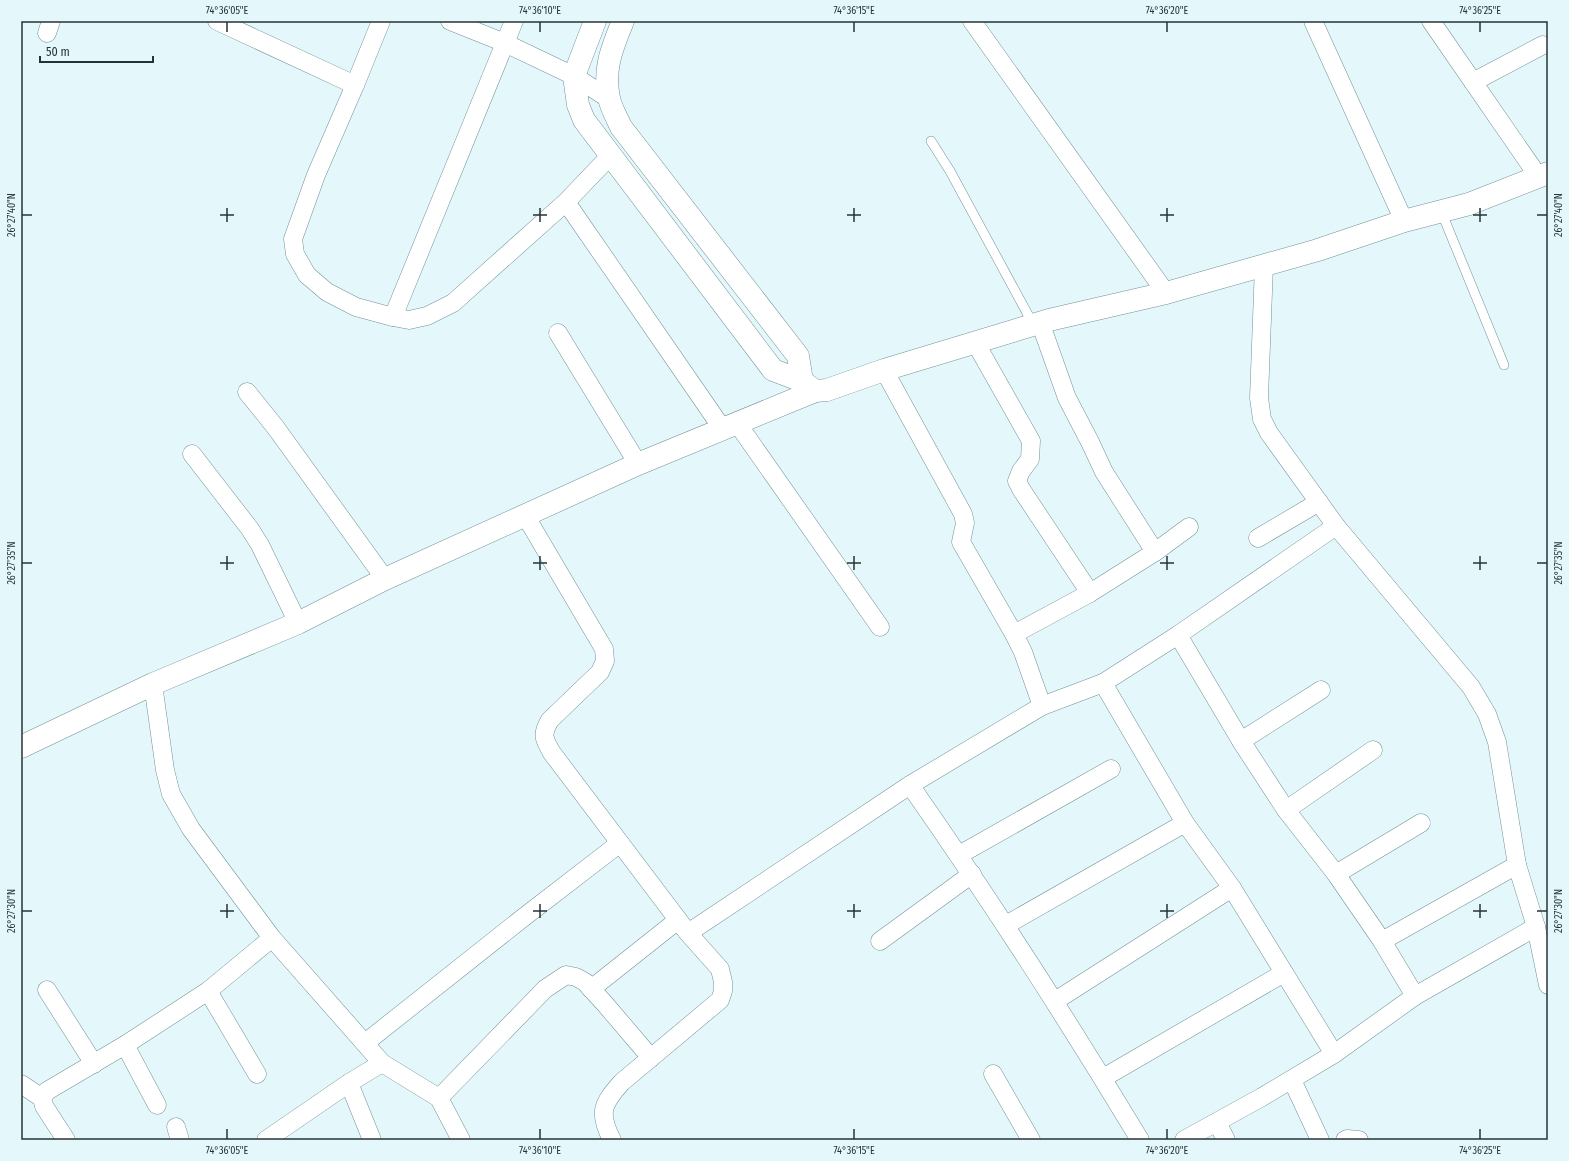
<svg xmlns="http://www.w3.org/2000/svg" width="1569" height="1161" font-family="'Fira Sans Condensed',sans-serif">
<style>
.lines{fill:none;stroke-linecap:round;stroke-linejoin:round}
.lane-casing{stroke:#729199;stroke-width:10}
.street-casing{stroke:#729199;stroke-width:19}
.secondary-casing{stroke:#729199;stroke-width:23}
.lane{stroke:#fff;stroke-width:9}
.street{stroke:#fff;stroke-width:18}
.secondary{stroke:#fff;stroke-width:22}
.ticks{fill:none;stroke:#263336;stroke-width:1.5}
.neatline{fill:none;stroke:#263336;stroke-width:1.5}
.ticks-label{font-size:10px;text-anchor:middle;fill:#263336}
</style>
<rect width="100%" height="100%" fill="#e4f8fc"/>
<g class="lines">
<defs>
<g id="lane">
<polyline points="931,141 950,171 1033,324"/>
<polyline points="1441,211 1504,365"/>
</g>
<g id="street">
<polyline points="217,21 355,85"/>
<polyline points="381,21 355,85 316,175 293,239 295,254 307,275 327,292 356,307 393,317 409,320 427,316 453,303 566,202 610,156"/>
<polyline points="450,21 505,43 574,76 609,99"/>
<polyline points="972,21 1166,293"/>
<polyline points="1313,21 1404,221"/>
<polyline points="1431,21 1538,176"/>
<polyline points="47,33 51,21"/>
<polyline points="1473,82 1543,45"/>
<polyline points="566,202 722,428"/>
<polyline points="1264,265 1259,398 1262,419 1269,433 1336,526 1471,687 1487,714 1497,742 1517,865 1536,927 1548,985"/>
<polyline points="393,317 514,21"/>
<polyline points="1040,322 1067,398 1090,442 1104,472 1155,552"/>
<polyline points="558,333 638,464"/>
<polyline points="975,342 1031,441 1030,459 1021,471 1017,481 1021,489 1090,593"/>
<polyline points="884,370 963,514 965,523 961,542 1014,634"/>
<polyline points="247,392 276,428 385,579"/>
<polyline points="737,423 880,627"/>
<polyline points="192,454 250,529 260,545 298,623"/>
<path d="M 525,515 L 604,649 L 605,661 L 600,672 L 550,720 C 541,735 544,739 552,753 L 688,933 L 720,969 L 723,982 L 723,991 L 720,1000 L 622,1082 C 602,1104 598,1113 612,1140"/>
<polyline points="1258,538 1319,502"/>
<polyline points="1178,635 1241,741 1286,810 1336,874 1382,941 1415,996"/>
<polyline points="1103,683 1185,823 1232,888 1334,1054"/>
<polyline points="153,684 165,770 171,794 191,829 272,938 382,1063 439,1098 461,1140"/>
<polyline points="1042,706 1023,652 1014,634 1090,593 1155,552 1189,527"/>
<polyline points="1241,741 1321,690"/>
<path d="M 910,785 C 991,901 1067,1019 1140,1140"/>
<polyline points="1286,810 1373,750"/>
<polyline points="959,855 1111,769"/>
<polyline points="1336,874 1421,823"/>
<polyline points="1006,925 1185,823"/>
<polyline points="688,933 910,785 1042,706 1103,683 1178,635 1336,526"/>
<polyline points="880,941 972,874"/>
<polyline points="1382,941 1517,865"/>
<polyline points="591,989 678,920"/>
<polyline points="47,990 94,1064"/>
<polyline points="208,991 257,1074"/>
<polyline points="1055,1001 1232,888"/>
<polyline points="365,1043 524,917 620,843"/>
<polyline points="125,1045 157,1105"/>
<polyline points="993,1074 1031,1140"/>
<polyline points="1103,1078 1284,973"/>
<polyline points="1292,1080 1320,1140"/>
<polyline points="349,1083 372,1140"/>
<polyline points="21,1084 42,1098"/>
<polyline points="439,1098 545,989 566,975 576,977 585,982 605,1004 651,1058"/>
<polyline points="1217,1122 1226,1140"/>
<polyline points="176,1127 180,1140"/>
<polyline points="66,1140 44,1106 42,1098 47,1091 125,1045 208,991 272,938"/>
<polyline points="266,1140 349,1083 382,1063"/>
<polyline points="1184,1140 1262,1097 1334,1054 1415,996 1536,927"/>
<polyline points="1345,1140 1347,1139 1359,1140"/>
</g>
<g id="secondary">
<polyline points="595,21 574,76 578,105 584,120 773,370 802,381 815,391 827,390 884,370 1049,320 1166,293 1318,250 1404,221 1469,204 1548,173"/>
<path d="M 623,21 C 612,48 603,69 609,98 C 611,108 617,118 621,127 L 798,356 L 802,381"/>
<polyline points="21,747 153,684 298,623 385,579 638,464 815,391"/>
</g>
</defs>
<use href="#lane" class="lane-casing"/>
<use href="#street" class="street-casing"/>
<use href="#secondary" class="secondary-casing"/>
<use href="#lane" class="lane"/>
<use href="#street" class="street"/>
<use href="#secondary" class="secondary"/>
</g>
<path class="ticks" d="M 227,22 L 227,32M 540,22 L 540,32M 854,22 L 854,32M 1167,22 L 1167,32M 1480,22 L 1480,32M 227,208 L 227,222M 540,208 L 540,222M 854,208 L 854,222M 1167,208 L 1167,222M 1480,208 L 1480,222M 22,215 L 32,215M 220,215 L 234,215M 533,215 L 547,215M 847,215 L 861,215M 1160,215 L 1174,215M 1473,215 L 1487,215M 1537,215 L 1547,215M 227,556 L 227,570M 540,556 L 540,570M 854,556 L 854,570M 1167,556 L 1167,570M 1480,556 L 1480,570M 22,563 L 32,563M 220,563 L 234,563M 533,563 L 547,563M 847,563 L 861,563M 1160,563 L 1174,563M 1473,563 L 1487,563M 1537,563 L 1547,563M 227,904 L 227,918M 540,904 L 540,918M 854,904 L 854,918M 1167,904 L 1167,918M 1480,904 L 1480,918M 22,911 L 32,911M 220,911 L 234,911M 533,911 L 547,911M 847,911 L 861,911M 1160,911 L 1174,911M 1473,911 L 1487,911M 1537,911 L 1547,911M 227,1129 L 227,1139M 540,1129 L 540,1139M 854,1129 L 854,1139M 1167,1129 L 1167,1139M 1480,1129 L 1480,1139"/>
<rect width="1569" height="1161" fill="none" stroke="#e4f8fc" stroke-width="44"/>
<path d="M40 56v6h113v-6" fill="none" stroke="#263336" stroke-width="2"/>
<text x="46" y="56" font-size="12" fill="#263336" stroke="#e4f8fc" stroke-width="3" paint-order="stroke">50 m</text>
<rect x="22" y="22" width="1525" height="1117" class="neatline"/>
<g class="ticks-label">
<text x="227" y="14">74°36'05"E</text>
<text x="540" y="14">74°36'10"E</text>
<text x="854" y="14">74°36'15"E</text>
<text x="1167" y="14">74°36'20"E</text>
<text x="1480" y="14">74°36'25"E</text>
<text transform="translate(11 215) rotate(-90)" y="4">26°27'40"N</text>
<text transform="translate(1558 215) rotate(-90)" y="4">26°27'40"N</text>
<text transform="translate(11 563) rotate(-90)" y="4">26°27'35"N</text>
<text transform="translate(1558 563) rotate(-90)" y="4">26°27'35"N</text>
<text transform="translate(11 911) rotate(-90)" y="4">26°27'30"N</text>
<text transform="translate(1558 911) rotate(-90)" y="4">26°27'30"N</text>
<text x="227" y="1154">74°36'05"E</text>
<text x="540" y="1154">74°36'10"E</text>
<text x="854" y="1154">74°36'15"E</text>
<text x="1167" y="1154">74°36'20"E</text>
<text x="1480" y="1154">74°36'25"E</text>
</g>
</svg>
